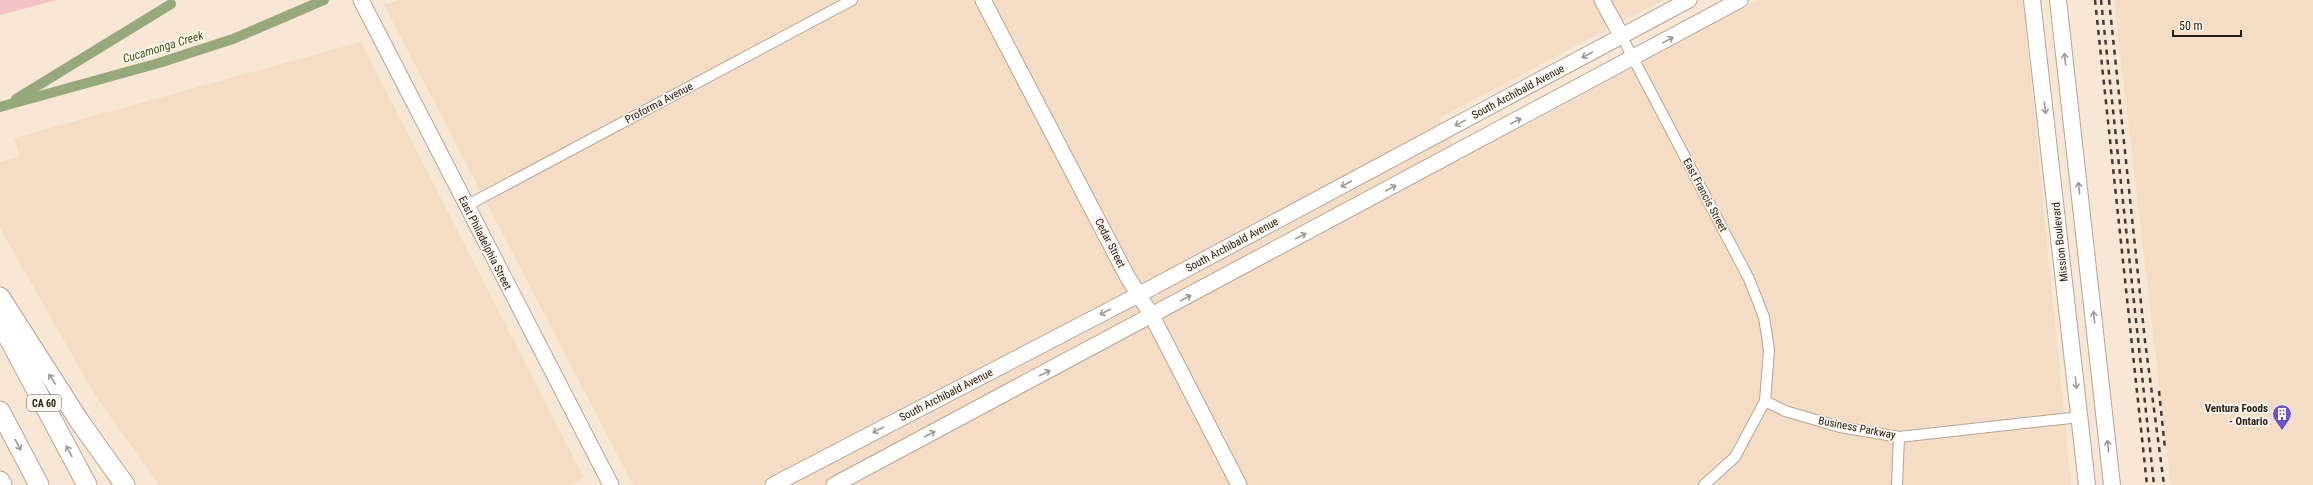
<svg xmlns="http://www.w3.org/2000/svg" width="2313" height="485" font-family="'Roboto Condensed',sans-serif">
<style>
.built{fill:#f4ddc4}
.green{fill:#f2c4c8}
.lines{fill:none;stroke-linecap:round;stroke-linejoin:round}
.canal{stroke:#96a97c;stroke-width:10}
.street-casing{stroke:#b5a593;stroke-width:12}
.secondary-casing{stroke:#b5a593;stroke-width:17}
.primary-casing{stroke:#b5a593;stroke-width:18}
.highway-casing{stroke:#b5a593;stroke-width:21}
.street{stroke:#fff;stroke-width:10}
.secondary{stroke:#fff;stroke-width:15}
.primary{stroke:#fff;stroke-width:16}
.highway{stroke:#fff;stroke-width:19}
.rail{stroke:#423a31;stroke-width:2.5;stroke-dasharray:5 5;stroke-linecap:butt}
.oneway{stroke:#9c9996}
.labels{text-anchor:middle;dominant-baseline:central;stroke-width:3.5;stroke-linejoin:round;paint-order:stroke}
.shield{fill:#fdf6ee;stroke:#645d56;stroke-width:1}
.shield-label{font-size:10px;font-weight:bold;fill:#221c15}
.street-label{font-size:11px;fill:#221c15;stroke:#fdf6ee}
.poi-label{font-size:11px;font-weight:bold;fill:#221c15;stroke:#fdf6ee;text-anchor:end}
.water-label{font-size:12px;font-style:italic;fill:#425914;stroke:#fdf6ee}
</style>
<rect width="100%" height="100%" fill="#f8e7d4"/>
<g class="built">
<polygon points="398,0 1663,0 1439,118 1461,160 1759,0 2023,0 2071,485 633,485 384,5"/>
<polygon points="2114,0 2313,0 2313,485 2171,485"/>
<polygon points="361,42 584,478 571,485 159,485 95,395 0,228 0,162 20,156 14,138"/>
</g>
<polygon class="green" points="0,0 57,0 0,15"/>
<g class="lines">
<g class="canal">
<polyline points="16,99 171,4"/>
<polyline points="0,107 159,63 233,39 324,0"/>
</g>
<defs>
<g id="street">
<polyline points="1622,37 1749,279 1764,317 1769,350 1765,401"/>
<polyline points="466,206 852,0"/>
<polyline points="1704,485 1735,457 1765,401 1785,411 1840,427 1899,437 2080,417"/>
<polyline points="1897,485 1899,437"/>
</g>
<g id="secondary">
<polyline points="361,0 611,485"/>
<polyline points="983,0 1127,276 1152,316 1239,485"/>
<polyline points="1602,0 1622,37"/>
<polyline points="773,485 1140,294 1689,0"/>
<polyline points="834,485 1740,0"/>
</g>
<g id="primary">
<polyline points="2032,0 2087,485"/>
<polyline points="2058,0 2112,485"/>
</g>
<g id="highway">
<polyline points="0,297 80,422 125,485"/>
<polyline points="0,322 87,485"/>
<polyline points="0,411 39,485"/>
<polyline points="0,481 2,485"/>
</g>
</defs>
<use href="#street" class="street-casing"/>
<use href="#secondary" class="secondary-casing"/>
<use href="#primary" class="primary-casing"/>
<use href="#highway" class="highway-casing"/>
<use href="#street" class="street"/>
<use href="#secondary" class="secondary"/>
<use href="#primary" class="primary"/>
<use href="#highway" class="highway"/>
<g class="rail">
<polyline points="2095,0 2147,485"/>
<polyline points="2101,0 2154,485"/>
<polyline points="2109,0 2145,341 2164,485"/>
<polyline points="2159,391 2165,449"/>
</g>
</g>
<defs><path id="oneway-shaft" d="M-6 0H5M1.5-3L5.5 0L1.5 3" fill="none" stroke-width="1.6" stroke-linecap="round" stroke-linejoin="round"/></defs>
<g class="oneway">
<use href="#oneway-shaft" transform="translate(1668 40) rotate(-29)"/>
<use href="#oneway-shaft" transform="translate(1587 55) rotate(152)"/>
<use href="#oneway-shaft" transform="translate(2065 59) rotate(-96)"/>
<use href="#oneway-shaft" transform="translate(2045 108) rotate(84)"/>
<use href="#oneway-shaft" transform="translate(1516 121) rotate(-28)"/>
<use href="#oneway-shaft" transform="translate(1460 123) rotate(152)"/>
<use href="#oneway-shaft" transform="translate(1346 184) rotate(152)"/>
<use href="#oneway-shaft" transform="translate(1391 188) rotate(-28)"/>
<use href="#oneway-shaft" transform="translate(2079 188) rotate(-96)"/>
<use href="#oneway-shaft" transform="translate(1301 236) rotate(-28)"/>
<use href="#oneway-shaft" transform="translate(1186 298) rotate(-28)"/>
<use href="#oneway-shaft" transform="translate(1105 312) rotate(153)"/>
<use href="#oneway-shaft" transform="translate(2094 317) rotate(-96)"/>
<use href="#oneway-shaft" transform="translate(1045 373) rotate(-28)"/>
<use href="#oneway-shaft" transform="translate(52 379) rotate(-123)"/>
<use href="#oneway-shaft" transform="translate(2076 383) rotate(83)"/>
<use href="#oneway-shaft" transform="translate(878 430) rotate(153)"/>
<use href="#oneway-shaft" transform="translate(930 434) rotate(-28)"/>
<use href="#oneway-shaft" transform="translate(18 445) rotate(62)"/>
<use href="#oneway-shaft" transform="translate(2108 446) rotate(-96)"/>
<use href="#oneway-shaft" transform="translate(69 451) rotate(-118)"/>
</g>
<defs>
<symbol id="building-pin" viewBox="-11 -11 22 30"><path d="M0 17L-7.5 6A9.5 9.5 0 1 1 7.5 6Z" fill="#6a53cc" stroke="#fdf6ee"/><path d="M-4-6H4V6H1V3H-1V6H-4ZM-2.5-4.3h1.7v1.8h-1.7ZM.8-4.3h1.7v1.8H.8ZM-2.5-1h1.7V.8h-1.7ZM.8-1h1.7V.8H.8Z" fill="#fff"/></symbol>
</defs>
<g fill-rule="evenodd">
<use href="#building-pin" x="2271" y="403" width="22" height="30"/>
</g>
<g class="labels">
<rect class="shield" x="27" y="395" width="34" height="16" rx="3"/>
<g class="shield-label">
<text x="44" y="403">CA 60</text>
</g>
<g class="street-label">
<text transform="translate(1518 92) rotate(-28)">South Archibald Avenue</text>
<text transform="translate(659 103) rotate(-28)">Proforma Avenue</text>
<text transform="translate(1705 195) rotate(62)">East Francis Street</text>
<text transform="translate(2060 242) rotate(-96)">Mission Boulevard</text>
<text transform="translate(485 243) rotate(63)">East Philadelphia Street</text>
<text transform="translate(1110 243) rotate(63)">Cedar Street</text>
<text transform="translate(1232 245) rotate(-28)">South Archibald Avenue</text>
<text transform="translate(946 395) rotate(-27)">South Archibald Avenue</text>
<text transform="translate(1857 428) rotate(11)">Business Parkway</text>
</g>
<g class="poi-label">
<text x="2268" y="408">Ventura Foods<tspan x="2268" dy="13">- Ontario</tspan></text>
</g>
<g class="water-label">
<text transform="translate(163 47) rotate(-17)">Cucamonga Creek</text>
</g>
</g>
<path d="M2173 30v6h68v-6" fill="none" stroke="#221c15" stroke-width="2"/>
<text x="2179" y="30" font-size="12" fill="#221c15" stroke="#fdf6ee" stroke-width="3" paint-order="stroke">50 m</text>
</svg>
